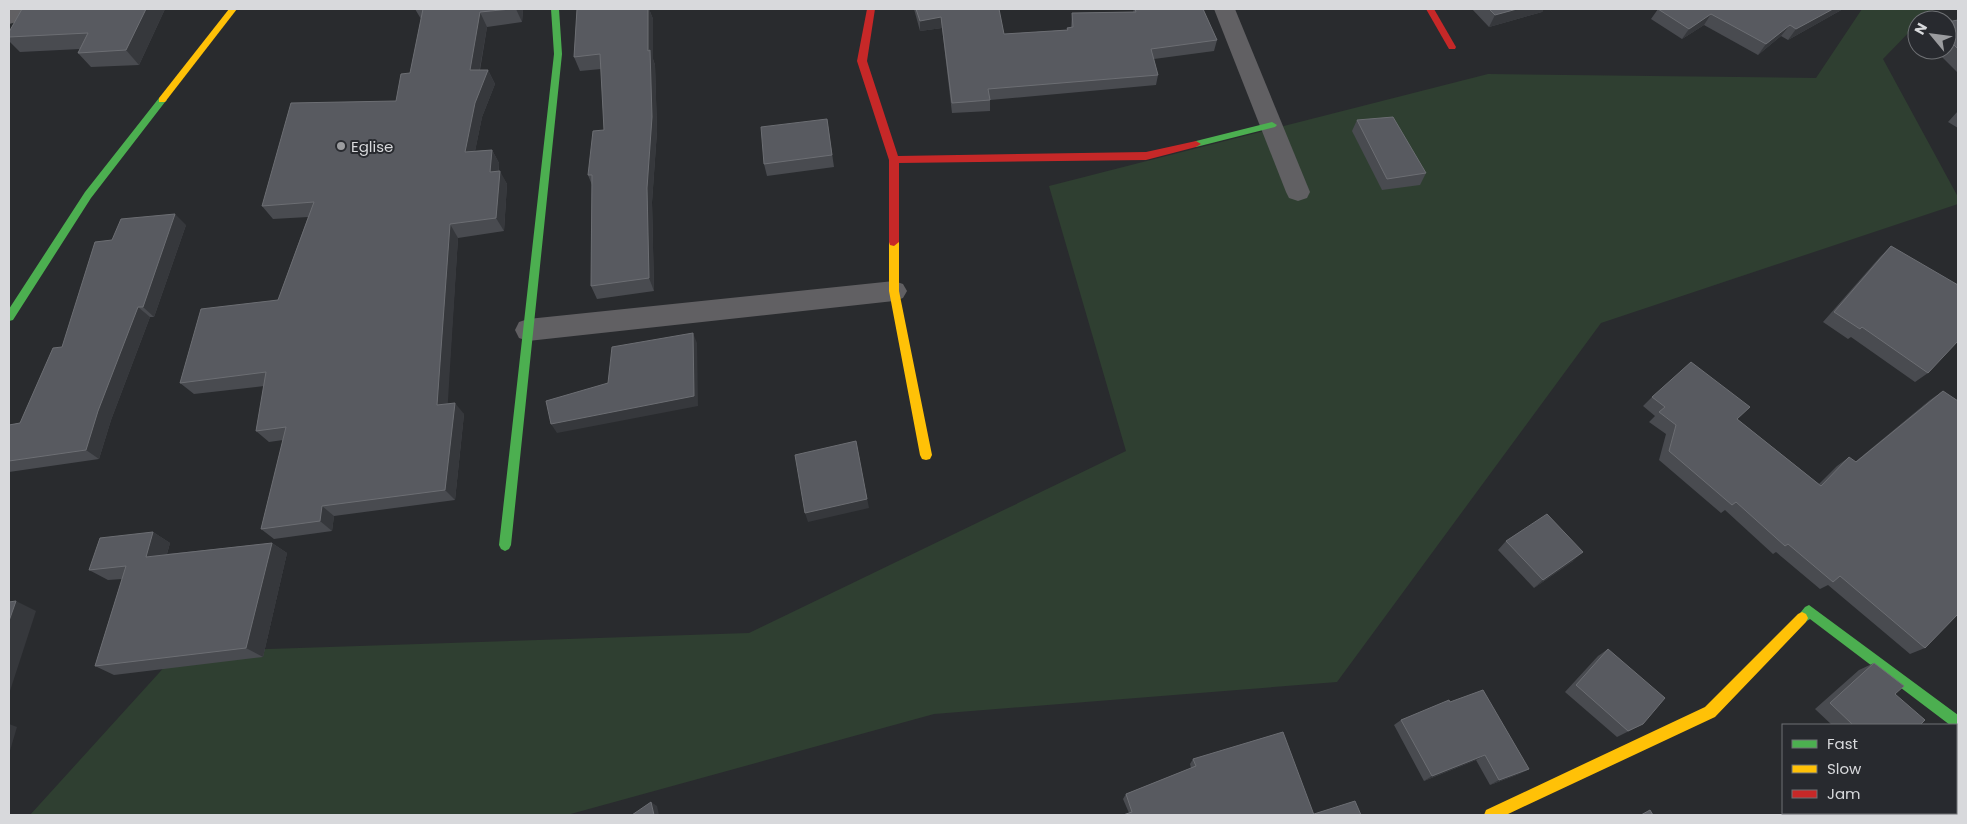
<svg xmlns="http://www.w3.org/2000/svg" width="1967" height="824" font-family="Poppins,sans-serif">
<style>
.green{fill:#2f3f31}
.lines{fill:none;stroke-linecap:round;stroke-linejoin:round}
.street{fill:#616063;fill-rule:evenodd}
.fast{fill:#4caf50;fill-rule:evenodd}
.slow{fill:#ffc107;fill-rule:evenodd}
.jam{fill:#c62828;fill-rule:evenodd}
.wall{fill:#494b50}
.shaded-wall{fill:#36383c}
.building{fill:#585a60;stroke:#6c6e73}
.poi-dot{fill:#9b9c9f;stroke:#282a2f;stroke-width:2}
.labels{text-anchor:middle;dominant-baseline:central;stroke-width:4;stroke-linejoin:round;paint-order:stroke}
.poi-label{font-size:15px;fill:#d8d9dc;stroke:#282a2f;text-anchor:start}
</style>
<rect width="100%" height="100%" fill="#292b2e"/>
<polygon class="green" points="1862,9 1932,9 1921,20 1917,20 1917,24 1883,59 1958,197 1958,204 1601,323 1337,682 934,714 567,815 30,815 178,652 749,633 1126,451 1049,186 1488,74 1816,78"/>
<g class="lines">
<g class="street">
<polygon points="9,9 26,9 17,22 9,24"/>
<polygon points="1214,9 1235,9 1310,192 1307,198 1298,201 1289,198 1286,192"/>
<polygon points="894,281 903,284 907,291 903,298 894,301 528,341 519,338 515,330 519,322 528,319"/>
</g>
<g class="fast">
<polygon points="551,9 559,9 562,54 511,545 509,549 505,551 501,549 499,545 554,54"/>
<polygon points="162,97 167,100 165,102 91,198 13,320 9,321 9,309 85,192 159,98"/>
<polygon points="1272,122 1277,125 1275,127 1196,147 1191,144 1196,141"/>
<polygon points="1809,605 1958,715 1958,729 1956,729 1956,725 1950,725 1810,619 1802,624 1798,622 1796,618 1805,607"/>
</g>
<g class="slow">
<polygon points="229,9 237,9 165,102 159,102 159,98"/>
<polygon points="894,238 899,242 899,291 932,455 930,459 926,460 922,459 920,455 889,291 889,242"/>
<polygon points="1802,612 1806,614 1808,618 1806,622 1715,717 1506,815 1484,815 1486,810 1705,707 1798,614"/>
</g>
<g class="jam">
<polygon points="867,9 875,9 867,61 898,156 1146,152 1196,141 1201,144 1196,147 1146,160 899,163 899,242 894,246 890,245 889,242 889,160 857,61"/>
<polygon points="1426,9 1434,9 1456,47 1455,49 1449,49"/>
</g>
</g>
<g class="wall">
<polygon points="165,9 139,65 91,67 78,53 80,49 20,52 9,41 9,32"/>
<polygon points="415,9 523,9 522,22 487,27 480,70 488,70 495,84 482,117 475,151 492,150 499,163 499,171 507,184 504,231 458,238 447,404 464,414 455,500 334,516 332,531 274,539 261,529 283,440 269,442 256,431 264,386 194,394 180,383 278,300 308,217 273,219 262,206 396,101 410,73 421,19"/>
<polygon points="577,9 649,9 653,19 653,59 655,65 657,131 652,202 654,291 597,299 591,286 592,185 588,175 604,130 601,69 580,71 574,57"/>
<polygon points="914,9 999,9 1004,34 1067,30 1067,28 1071,27 1072,13 1133,12 1134,9 1203,9 1217,40 1214,51 1154,59 1158,75 1156,85 990,100 990,111 952,113 942,28 920,31"/>
<polygon points="1472,9 1544,9 1542,12 1489,27"/>
<polygon points="1658,9 1843,9 1788,40 1781,36 1758,55 1704,25 1682,39 1651,19"/>
<polygon points="1958,20 1958,73 1935,50 1947,50 1947,22"/>
<polygon points="1958,111 1958,128 1948,122"/>
<polygon points="827,119 834,167 767,176 764,164"/>
<polygon points="1357,120 1426,173 1420,185 1382,190 1352,131"/>
<polygon points="186,225 154,317 150,317 111,420 99,459 9,472 9,425 20,423 62,347"/>
<polygon points="1891,246 1928,373 1915,382 1851,337 1848,339 1823,322 1880,257"/>
<polygon points="1943,391 1925,648 1910,654 1828,585 1820,589 1776,552 1773,554 1725,510 1721,513 1659,460 1666,434 1649,422 1655,416 1643,406 1652,397 1737,419 1819,484 1837,466 1849,457 1855,462 1930,400"/>
<polygon points="153,532 170,543 167,554 272,543 287,553 263,657 114,675 95,666 122,579 108,580 89,570"/>
<polygon points="1506,541 1573,561 1534,588 1498,550"/>
<polygon points="1608,649 1643,724 1617,737 1565,692 1598,656"/>
<polygon points="1874,663 1895,694 1920,725 1832,725 1815,709 1859,670"/>
<polygon points="1450,702 1529,769 1519,774 1490,785 1476,760 1424,781 1394,725 1401,720"/>
<polygon points="1193,759 1314,814 1129,813 1123,799 1126,794 1191,768 1190,764"/>
</g>
<g class="shaded-wall">
<polygon points="146,9 165,9 139,65 126,50"/>
<polygon points="516,9 523,9 522,22"/>
<polygon points="648,9 649,9 653,19 653,59 655,65 657,131 652,202 654,291 649,278 647,188"/>
<polygon points="1517,9 1544,9 1542,12 1489,27 1495,15"/>
<polygon points="1833,9 1843,9 1788,40 1796,29"/>
<polygon points="480,12 487,27 477,84 470,70"/>
<polygon points="1711,14 1704,25 1682,39 1689,29"/>
<polygon points="941,17 942,28 920,31 920,21"/>
<polygon points="1790,25 1781,36 1758,55 1766,44"/>
<polygon points="488,70 495,84 482,117 472,166 465,152 475,103"/>
<polygon points="492,150 499,163 498,186 490,172"/>
<polygon points="500,171 507,184 504,231 496,218"/>
<polygon points="175,214 186,225 154,317 143,307"/>
<polygon points="450,224 458,238 447,416 437,405"/>
<polygon points="138,307 150,317 111,420 99,459 86,450 98,411"/>
<polygon points="693,333 697,343 698,406 557,433 551,424"/>
<polygon points="455,403 464,414 455,500 445,490"/>
<polygon points="856,441 869,508 808,522 805,513"/>
<polygon points="322,506 334,516 332,531 320,521"/>
<polygon points="153,532 170,543 163,567 146,557"/>
<polygon points="272,543 287,553 263,657 246,648"/>
<polygon points="1583,552 1573,561 1534,588 1543,580"/>
<polygon points="16,601 36,611 9,694 9,621"/>
<polygon points="9,724 17,727 9,754"/>
<polygon points="1485,755 1476,760 1424,781 1432,776"/>
<polygon points="1529,769 1519,774 1490,785 1499,780"/>
<polygon points="651,802 657,806 659,815 654,815"/>
</g>
<g class="building">
<polygon points="22,9 146,9 126,50 78,53 88,33 9,37 9,32"/>
<polygon points="423,9 511,9 480,12 470,70 488,70 475,103 465,152 492,150 490,172 500,171 496,218 450,224 437,405 455,403 445,490 322,506 320,521 261,529 286,427 256,431 266,372 180,383 201,309 278,300 314,202 262,206 291,103 396,101 401,74 410,73"/>
<polygon points="577,9 648,9 648,51 650,50 652,117 647,188 649,278 591,286 592,175 588,175 593,131 604,130 600,54 574,57"/>
<polygon points="916,9 999,9 1004,34 1068,30 1067,28 1073,27 1072,13 1136,12 1135,9 1203,9 1217,40 1151,49 1158,75 988,89 990,100 952,103 941,17 920,21"/>
<polygon points="1489,9 1517,9 1495,15"/>
<polygon points="1658,9 1833,9 1796,29 1790,25 1766,44 1711,14 1689,29"/>
<polygon points="1958,20 1958,49 1947,38 1947,22"/>
<polygon points="1393,117 1426,173 1387,179 1357,120"/>
<polygon points="827,119 832,155 764,164 761,127"/>
<polygon points="175,214 143,307 138,307 98,411 86,450 9,461 9,425 20,423 53,348 62,347 95,242 112,240 121,219"/>
<polygon points="1891,246 1958,285 1958,341 1928,373 1862,327 1860,329 1834,312"/>
<polygon points="693,333 694,396 551,424 546,401 608,383 612,347"/>
<polygon points="1691,362 1750,407 1737,419 1821,486 1849,457 1856,462 1943,391 1958,401 1958,614 1925,648 1840,576 1833,582 1788,544 1785,546 1736,502 1732,505 1669,451 1676,425 1659,412 1665,407 1652,397"/>
<polygon points="856,441 867,499 805,513 795,455"/>
<polygon points="1547,514 1583,552 1543,580 1506,541"/>
<polygon points="153,532 146,557 272,543 246,648 95,666 126,566 89,570 100,538"/>
<polygon points="16,601 9,621 9,602"/>
<polygon points="1608,649 1665,698 1643,724 1628,731 1576,685"/>
<polygon points="1874,663 1904,686 1895,694 1925,720 1920,725 1853,725 1830,703"/>
<polygon points="1483,690 1529,769 1499,780 1485,755 1432,776 1401,720 1449,700 1450,702"/>
<polygon points="1283,732 1314,815 1123,815 1132,812 1126,794 1196,766 1193,759"/>
<polygon points="1355,801 1361,815 1314,815 1314,814"/>
<polygon points="651,802 654,815 632,815"/>
<polygon points="1650,810 1653,815 1641,815"/>
</g>
<circle class="poi-dot" cx="341" cy="146" r="5"/>
<g class="labels">
<g class="poi-label">
<text x="351" y="146">Eglise</text>
</g>
</g>
<rect width="1967" height="824" fill="none" stroke="#d8d9dc" stroke-width="20"/>
<rect x="1782" y="724" width="175" height="90" fill="#282a2f" stroke="#6e7074"/>
<rect x="1792" y="740" width="25" height="8" fill="#4caf50" stroke="#6e7074"/>
<text x="1827" y="749" font-size="15" fill="#d8d9dc">Fast</text>
<rect x="1792" y="765" width="25" height="8" fill="#ffc107" stroke="#6e7074"/>
<text x="1827" y="774" font-size="15" fill="#d8d9dc">Slow</text>
<rect x="1792" y="790" width="25" height="8" fill="#c62828" stroke="#6e7074"/>
<text x="1827" y="799" font-size="15" fill="#d8d9dc">Jam</text>
<g transform="translate(1932 35) rotate(299)"><circle r="24" fill="#282a2f" stroke="#6e7074"/>
<path d="M0-4L9 19L0 12L-9 19Z" fill="#9b9c9f"/>
<text y="-8" font-size="14" font-weight="bold" text-anchor="middle" fill="#d8d9dc">N</text>
</g>
</svg>
